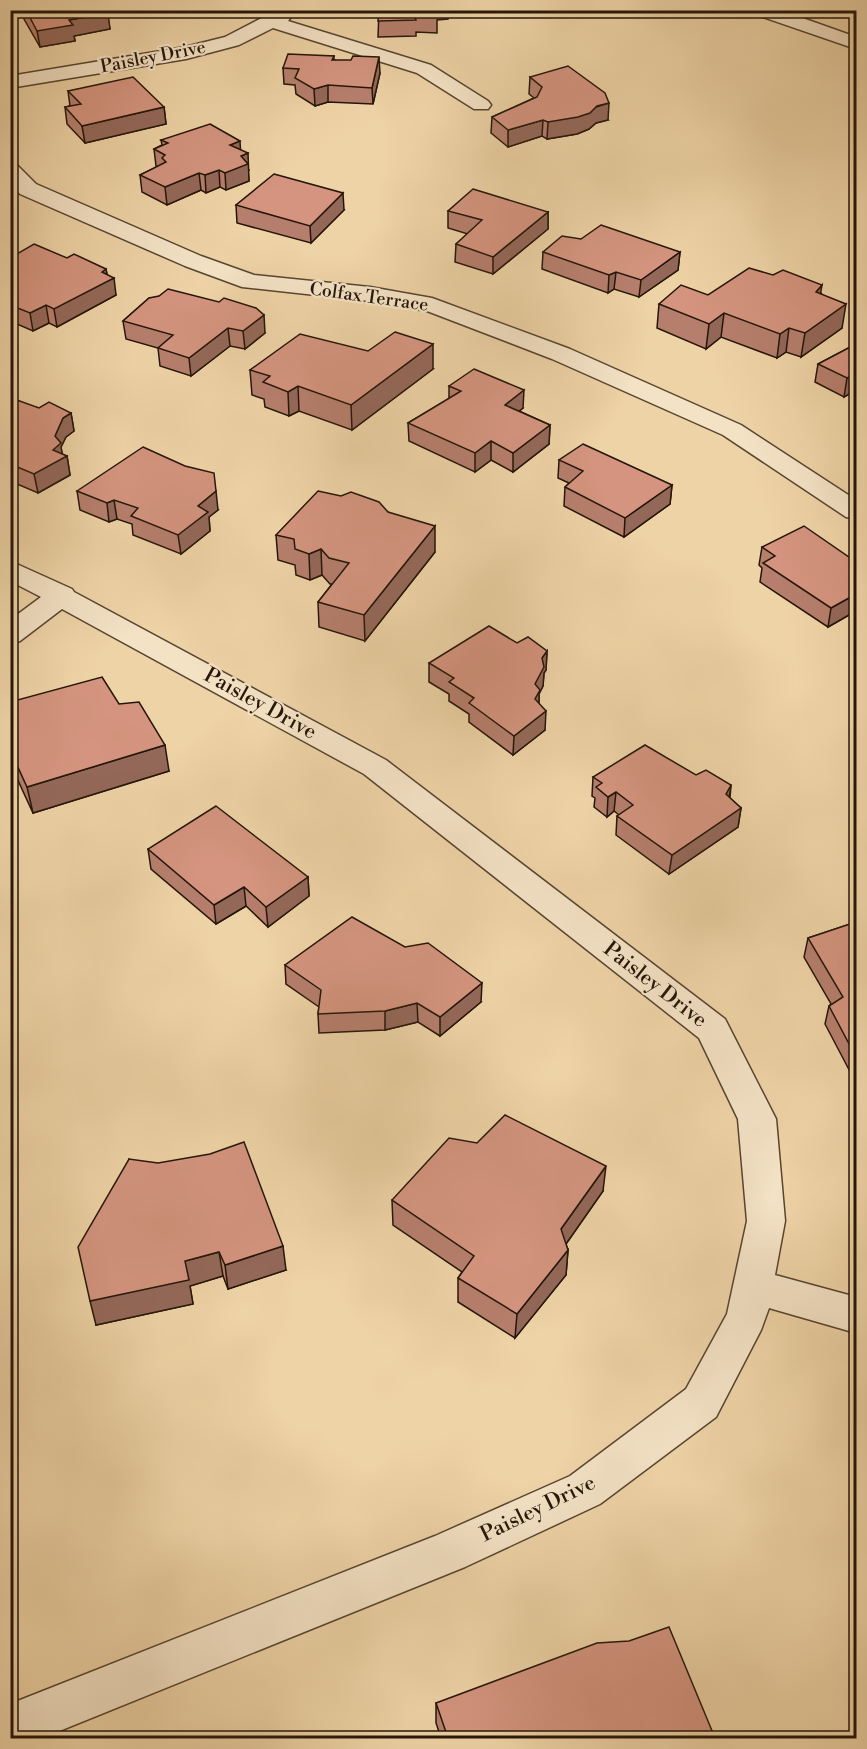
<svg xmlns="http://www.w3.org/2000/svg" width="867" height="1749" font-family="'Libre Bodoni',serif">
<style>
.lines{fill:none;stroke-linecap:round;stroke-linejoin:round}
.minor-casing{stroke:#574530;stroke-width:3}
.minor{fill:#f4e2c5;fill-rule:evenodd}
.wall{fill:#b67f6d;stroke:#251609;stroke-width:1.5}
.shaded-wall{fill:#946859;stroke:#251609;stroke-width:1.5}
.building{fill:#d4947f;stroke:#251609;stroke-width:1.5}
.labels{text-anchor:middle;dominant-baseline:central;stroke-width:4.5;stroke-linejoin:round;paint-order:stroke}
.far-street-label{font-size:18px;fill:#251609;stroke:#f4e2c5}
.street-label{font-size:21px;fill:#251609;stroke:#f4e2c5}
</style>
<rect width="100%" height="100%" fill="#eed3a6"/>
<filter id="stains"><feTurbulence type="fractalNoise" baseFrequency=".00333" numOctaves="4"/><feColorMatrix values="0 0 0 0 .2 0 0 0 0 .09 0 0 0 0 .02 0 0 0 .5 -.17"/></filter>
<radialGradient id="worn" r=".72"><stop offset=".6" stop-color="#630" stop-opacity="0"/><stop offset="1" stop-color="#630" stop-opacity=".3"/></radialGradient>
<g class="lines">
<defs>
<g id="minor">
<polygon points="277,10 296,10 288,21 431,65 488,101 491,105 488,109 474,109 417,73 273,28 239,45 186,59 10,88 10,76 185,47 225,37"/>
<polygon points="752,10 780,10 856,37 856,49 754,14"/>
<polygon points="10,163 17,165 36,184 201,256 254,275 370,287 432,298 570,349 741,425 856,500 856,519 846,517 723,435 552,359 427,311 370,301 242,287 185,266 20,194 10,182"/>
<polygon points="10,561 72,589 74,592 386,760 725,1019 776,1119 785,1221 775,1275 856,1297 856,1333 769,1308 761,1330 716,1417 600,1504 465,1567 42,1738 10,1738 10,1704 435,1536 570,1476 686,1389 727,1314 747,1221 738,1119 699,1038 364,774 62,609 20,641 10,644 10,620 41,597 10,581"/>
</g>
</defs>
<use href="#minor" class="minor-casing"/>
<use href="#minor" class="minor"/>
</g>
<g class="wall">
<polygon points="23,10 106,10 110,29 74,36 75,41 40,47 24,19"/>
<polygon points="379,10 448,10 448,19 437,20 437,33 416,32 416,36 378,37"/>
<polygon points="334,56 334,60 380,73 373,104 328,102 315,106 296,94 295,85 284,84 283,68"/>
<polygon points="530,77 608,120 596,123 589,129 577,134 547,139 542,136 508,147 491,133 492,117 534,98 529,94"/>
<polygon points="68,91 164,107 166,124 85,143 67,124 65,107 70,106"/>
<polygon points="161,140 240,150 249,170 248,170 249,181 226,190 220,187 206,193 201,190 167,205 142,192 140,175 157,167 156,166 154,149 162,145"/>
<polygon points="236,205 344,210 311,243 237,223"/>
<polygon points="448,211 548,212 548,229 493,274 455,262 456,244 468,234 448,228"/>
<polygon points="581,239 680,252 678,270 639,297 614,289 608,293 542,269 543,252"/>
<polygon points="10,258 67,258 106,269 107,274 116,295 57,327 49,323 33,331 10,321"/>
<polygon points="821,293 842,328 801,357 786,352 777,358 721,337 706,349 657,328 659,304 708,295"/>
<polygon points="149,298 265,333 245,349 230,346 191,376 160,366 158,348 126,339 123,321"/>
<polygon points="856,344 856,395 851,393 844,397 815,382 818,364"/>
<polygon points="433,369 352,430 299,411 289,416 265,407 264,399 252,395 250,370"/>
<polygon points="449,386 523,408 519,411 550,425 549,444 513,472 491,460 475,472 409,441 408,423 449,399"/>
<polygon points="10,401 39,408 71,413 74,431 66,437 61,447 62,454 67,456 70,475 38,493 10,481"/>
<polygon points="559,460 672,485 670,504 624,537 564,506 565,487 569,483 558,478"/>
<polygon points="77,491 218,510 209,517 210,531 181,554 133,535 132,524 117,519 109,522 80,510"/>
<polygon points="388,512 435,552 365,641 319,627 318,602 332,584 330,584 322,575 310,580 296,575 295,565 278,560 276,535"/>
<polygon points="762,547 856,562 856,611 828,627 760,582 762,568 759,565"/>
<polygon points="547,651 546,670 544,673 543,686 539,694 539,704 545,730 513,755 469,722 469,714 449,701 449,694 429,682 429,663"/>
<polygon points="10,702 119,704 169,771 33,813 10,763"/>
<polygon points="696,775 731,785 730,798 741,808 738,827 669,874 616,835 617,816 619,815 614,811 607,817 594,807 595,798 592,796 593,777"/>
<polygon points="148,849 308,877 309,896 268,927 246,906 216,924 151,869"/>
<polygon points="856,922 856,1081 855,1081 825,1024 829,1006 831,1004 804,957 808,938"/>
<polygon points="285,965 481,1002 440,1036 418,1022 385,1030 319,1033 318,1014 319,1007 286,984"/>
<polygon points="129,1159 286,1270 228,1289 223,1276 190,1286 193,1304 96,1325"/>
<polygon points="603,1191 566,1244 568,1250 566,1275 515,1338 458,1302 458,1278 462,1272 393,1225 392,1200"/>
<polygon points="436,1703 715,1738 441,1738 436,1723"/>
</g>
<g class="shaded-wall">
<polygon points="108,13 110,29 74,36 75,41 40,47 37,31 69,20"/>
<polygon points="379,57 380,73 373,104 372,88"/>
<polygon points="328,85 328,102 315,106 314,89"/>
<polygon points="609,103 608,120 596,123 589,129 577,134 547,139 548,122"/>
<polygon points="164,107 166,124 85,143 82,126"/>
<polygon points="543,120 542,136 508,147 508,130"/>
<polygon points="240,141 241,158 230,145"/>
<polygon points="248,153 249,181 226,190 225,173 241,156"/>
<polygon points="219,170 220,187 206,193 205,175"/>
<polygon points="199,173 201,190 167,205 165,187"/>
<polygon points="343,193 344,210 311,243 310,226"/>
<polygon points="548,212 548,229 493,274 493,257"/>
<polygon points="680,252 678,270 639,297 641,280"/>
<polygon points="106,269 108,281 114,278 116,295 57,327 54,309"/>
<polygon points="616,272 614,289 608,293 609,275"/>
<polygon points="822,285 818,309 816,292"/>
<polygon points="846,304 842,328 801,357 805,333"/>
<polygon points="46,305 49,323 33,331 30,313"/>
<polygon points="724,313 721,337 706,349 709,324"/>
<polygon points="264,315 265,333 245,349 243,331"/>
<polygon points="228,328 230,346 191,376 189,358"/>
<polygon points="789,328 786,352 777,358 780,334"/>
<polygon points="433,344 433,369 352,430 351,405"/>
<polygon points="855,374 851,393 844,397 847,378"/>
<polygon points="298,386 299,411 289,416 288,392"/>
<polygon points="524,390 523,408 504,423 505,405"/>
<polygon points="71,413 74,431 66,437 61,447 63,458 67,456 70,475 38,493 34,474 53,450 55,436 63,418"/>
<polygon points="550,425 549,444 513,472 513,453"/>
<polygon points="491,441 491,460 475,472 475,453"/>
<polygon points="672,485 670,504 624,537 625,518"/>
<polygon points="216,491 218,510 209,517 210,531 181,554 178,535 198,506"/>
<polygon points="114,500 117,519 109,522 107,503"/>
<polygon points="435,526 435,552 365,641 364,615"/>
<polygon points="321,549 322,575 310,580 309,554"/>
<polygon points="856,594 856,611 828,627 831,608"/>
<polygon points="547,651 546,670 544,673 543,686 539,694 539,709 534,719 535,684 542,658"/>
<polygon points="546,711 545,730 513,755 514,736"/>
<polygon points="165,745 169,771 33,813 27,787"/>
<polygon points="731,785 728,805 726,794"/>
<polygon points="616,792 614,811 607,817 608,797"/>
<polygon points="741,808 738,827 669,874 672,855"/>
<polygon points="308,877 309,896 268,927 266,907"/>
<polygon points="244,887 246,906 216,924 214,905"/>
<polygon points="482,983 481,1002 440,1036 440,1017"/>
<polygon points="417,1003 418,1022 385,1030 385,1011"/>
<polygon points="606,1166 603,1191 559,1254 561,1229"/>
<polygon points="283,1246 286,1270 228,1289 225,1265"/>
<polygon points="568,1250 566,1275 515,1338 517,1314"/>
<polygon points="219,1252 223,1276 190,1286 193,1304 96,1325 90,1301 185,1261"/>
</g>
<g class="building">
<polygon points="26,10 106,10 108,13 69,20 73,25 37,31"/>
<polygon points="379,10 437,10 437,17 414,16 416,20 378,21"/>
<polygon points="288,54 334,56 332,60 351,60 353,56 379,57 372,88 328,85 314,89 295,78 299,69 283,68"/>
<polygon points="568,66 605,93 609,103 597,106 590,113 578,117 548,122 543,120 508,130 492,117 537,97 542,87 530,77"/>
<polygon points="133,77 164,107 82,126 65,107 81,104 68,91"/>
<polygon points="210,124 240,141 230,145 248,153 241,156 248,164 225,173 219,170 205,175 199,173 165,187 140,175 166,162 162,158 165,155 154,149 168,143 161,140"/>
<polygon points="274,174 343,193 310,226 236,205"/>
<polygon points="473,189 548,212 493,257 456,244 482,220 448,211"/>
<polygon points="601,225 680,252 641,280 616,272 609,275 543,252 562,236 581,239"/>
<polygon points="34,244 67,258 74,254 106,269 102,272 114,278 54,309 46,305 30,313 10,305 10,258"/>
<polygon points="749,268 773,275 783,270 822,285 816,292 846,304 805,333 789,328 780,334 724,313 709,324 659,304 681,285 708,295"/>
<polygon points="168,289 219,302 224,298 256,308 264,315 243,331 228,328 189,358 158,348 173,335 123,321 149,298 159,296"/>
<polygon points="395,332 433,344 351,405 298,386 288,392 263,382 270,376 250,370 300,334 368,351"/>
<polygon points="856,344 856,375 855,374 847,378 818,364"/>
<polygon points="474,369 524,390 505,405 550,425 513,453 491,441 475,453 408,423 461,391 449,386"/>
<polygon points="14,399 39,408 49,402 71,413 63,418 55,436 61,443 53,450 67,456 34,474 10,464 10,401"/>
<polygon points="583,444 672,485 625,518 565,487 583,471 559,460"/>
<polygon points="143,447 185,466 214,473 216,491 198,506 208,512 178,535 131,516 138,508 114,500 107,503 77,491"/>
<polygon points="318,491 341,496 351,492 379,502 388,512 435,526 364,615 318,602 349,563 329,558 321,549 309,554 295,549 294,539 276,535"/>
<polygon points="804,526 856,562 856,594 831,608 763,563 775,556 762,547"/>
<polygon points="489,626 517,643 528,637 547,651 542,658 544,667 535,684 540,690 535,699 546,711 514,736 469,703 474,698 449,682 454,678 429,663"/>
<polygon points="102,677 119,704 139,702 165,745 27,787 10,750 10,702"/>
<polygon points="645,745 696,775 706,770 731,785 726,794 741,808 672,855 617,816 633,805 616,792 608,797 596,787 602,783 593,777"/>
<polygon points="216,806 308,877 266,907 244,887 214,905 148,849"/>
<polygon points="352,917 405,947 428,943 482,983 440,1017 417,1003 385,1011 318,1014 321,990 285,965"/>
<polygon points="856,922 856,1057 829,1006 843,997 808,938"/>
<polygon points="505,1115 606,1166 561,1229 568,1250 517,1314 458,1278 474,1256 392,1200 449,1138 477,1143"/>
<polygon points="244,1142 283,1246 225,1265 219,1252 185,1261 189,1280 90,1301 78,1247 129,1159 158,1163 210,1154"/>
<polygon points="669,1627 715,1738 448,1738 436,1703 597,1643 629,1641"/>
</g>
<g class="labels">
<g class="far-street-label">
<text transform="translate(153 57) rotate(-11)">Paisley Drive</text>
<text transform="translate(369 297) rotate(8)">Colfax Terrace</text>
</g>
<g class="street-label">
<text transform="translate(260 704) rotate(29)">Paisley Drive</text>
<text transform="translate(655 985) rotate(38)">Paisley Drive</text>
<text transform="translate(538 1509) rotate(-26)">Paisley Drive</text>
</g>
</g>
<rect width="867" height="1749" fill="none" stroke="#eed3a6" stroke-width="36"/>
<rect x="12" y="12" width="843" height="1725" fill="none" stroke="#251609" stroke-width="3"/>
<rect x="18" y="18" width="831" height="1713" fill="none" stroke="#251609" stroke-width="1.5"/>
<rect width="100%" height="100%" filter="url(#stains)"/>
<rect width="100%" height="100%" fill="url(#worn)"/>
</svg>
